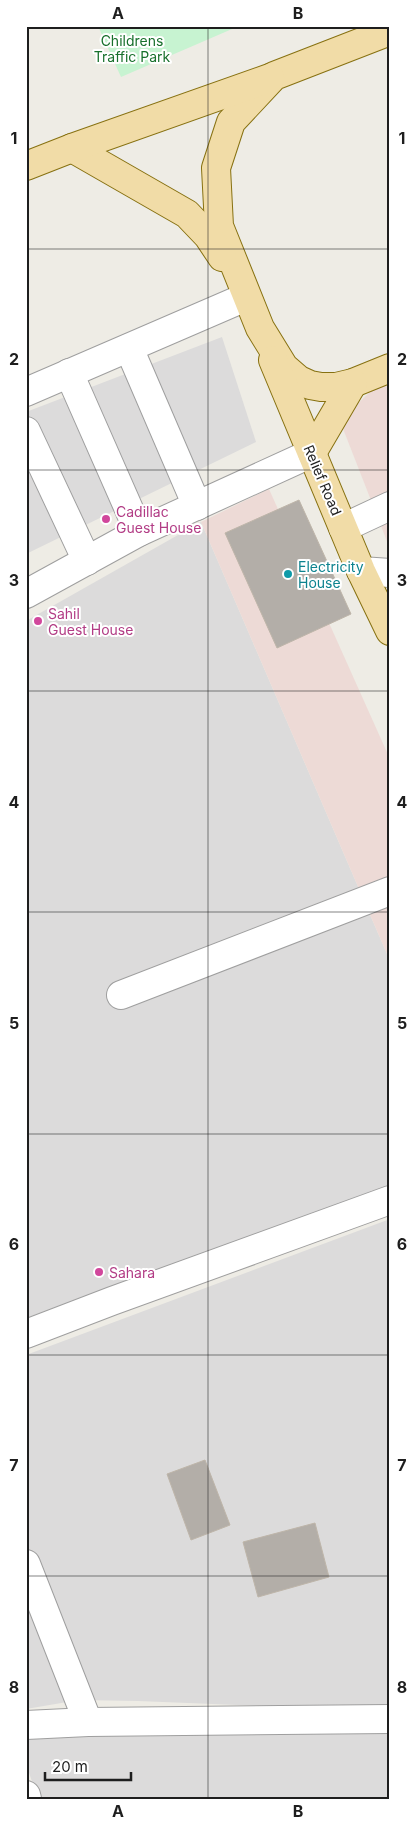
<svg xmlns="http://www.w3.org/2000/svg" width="416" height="1825" font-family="Inter,sans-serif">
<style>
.residential{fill:#dcdbdb}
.commercial{fill:#eddad6}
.park{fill:#c7f3d1}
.building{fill:#b3aea8;stroke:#beb5a9}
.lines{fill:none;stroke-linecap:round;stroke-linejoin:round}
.minor-casing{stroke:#9f9f9f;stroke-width:30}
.major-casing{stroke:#877111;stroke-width:30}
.minor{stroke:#fff;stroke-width:28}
.major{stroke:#f1dca7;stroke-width:28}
.grid{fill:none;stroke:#1e1e1e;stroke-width:1;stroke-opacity:0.55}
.hotel-dot{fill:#d1479c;stroke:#fff;stroke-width:2}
.culture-dot{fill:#0f9aa8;stroke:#fff;stroke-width:2}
.labels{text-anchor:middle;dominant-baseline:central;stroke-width:4;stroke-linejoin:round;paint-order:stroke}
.park-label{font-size:14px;fill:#18702c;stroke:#fff}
.street-label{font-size:14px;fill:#1e1e1e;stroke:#fff}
.hotel-label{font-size:14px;fill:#b23c85;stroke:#fff;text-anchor:start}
.culture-label{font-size:14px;fill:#0d838f;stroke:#fff;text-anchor:start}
.neatline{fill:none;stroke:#1e1e1e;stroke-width:2}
.grid-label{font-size:16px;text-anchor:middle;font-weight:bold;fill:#1e1e1e}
</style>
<rect width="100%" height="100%" fill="#eeece5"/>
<g class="residential">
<polygon points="222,337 256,442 26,554 26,412"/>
<polygon points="201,522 390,961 390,1186 26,1318 26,621"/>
<polygon points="390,1219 390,1711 138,1701 79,1700 26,1709 26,1355"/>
<polygon points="157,1721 390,1732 390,1799 38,1799 26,1764 26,1739"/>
</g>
<g class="commercial">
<polygon points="390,381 390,549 340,421 373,389"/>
<polygon points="269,489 390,759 390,961 201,522"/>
</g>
<polygon class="park" points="98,26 239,26 121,77"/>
<g class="building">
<polygon points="299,500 351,614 277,648 225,533"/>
<polygon points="205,1460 230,1525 191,1540 167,1474"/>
<polygon points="315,1523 329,1577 258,1597 243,1542"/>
</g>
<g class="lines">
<defs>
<g id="minor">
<polyline points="129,348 197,506"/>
<polyline points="69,373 139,532"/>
<polyline points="26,392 246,297"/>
<polyline points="26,431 87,561"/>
<polyline points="343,528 390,506"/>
<polyline points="361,571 390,573"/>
<polyline points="26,594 139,532 312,453"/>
<polyline points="121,995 390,891"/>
<polyline points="26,1334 112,1301 390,1200"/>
<polyline points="26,1564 88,1722"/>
<polyline points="26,1725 88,1722 390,1719"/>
<polyline points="26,1795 27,1799"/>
</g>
<g id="major">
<polyline points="390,31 274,76 231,122 216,168 219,226 260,328 284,367 299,380 310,385 321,387 336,387 353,383 390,368"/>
<polyline points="72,148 187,214 208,236 222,257"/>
<polyline points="26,166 72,148 270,78"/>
<polyline points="273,360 361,571 390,631"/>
<polyline points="312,453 353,383"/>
</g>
</defs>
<use href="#minor" class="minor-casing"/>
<use href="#major" class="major-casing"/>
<use href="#minor" class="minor"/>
<use href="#major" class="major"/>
</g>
<path class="grid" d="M 208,26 L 208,1799M 26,249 L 390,249M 26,470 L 390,470M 26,691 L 390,691M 26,912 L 390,912M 26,1134 L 390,1134M 26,1355 L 390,1355M 26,1576 L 390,1576"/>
<g class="hotel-dot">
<circle cx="106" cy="519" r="5"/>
<circle cx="38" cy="621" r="5"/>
<circle cx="99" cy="1272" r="5"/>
</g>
<circle class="culture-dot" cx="288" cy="574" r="5"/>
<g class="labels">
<g class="park-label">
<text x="132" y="40">Childrens<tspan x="132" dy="16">Traffic Park</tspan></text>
</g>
<g class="street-label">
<text transform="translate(323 480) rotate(67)">Relief Road</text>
</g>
<g class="hotel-label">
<text x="116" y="511">Cadillac<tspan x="116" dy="16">Guest House</tspan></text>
<text x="48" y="613">Sahil<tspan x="48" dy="16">Guest House</tspan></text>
<text x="109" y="1272">Sahara</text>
</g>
<g class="culture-label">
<text x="298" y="566">Electricity<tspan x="298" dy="16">House</tspan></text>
</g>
</g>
<rect width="416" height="1825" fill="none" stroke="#ffffff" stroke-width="55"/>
<path d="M45 1772v8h86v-8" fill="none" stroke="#1e1e1e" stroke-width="2.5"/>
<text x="52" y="1772" font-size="15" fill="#1e1e1e" stroke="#ffffff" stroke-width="4" paint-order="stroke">20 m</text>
<rect x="28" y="28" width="360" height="1770" class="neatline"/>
<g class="grid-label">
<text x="118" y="19">A</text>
<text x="298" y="19">B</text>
<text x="14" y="144">1</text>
<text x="402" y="144">1</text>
<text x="14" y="365">2</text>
<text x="402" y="365">2</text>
<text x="14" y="586">3</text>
<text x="402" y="586">3</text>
<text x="14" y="808">4</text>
<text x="402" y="808">4</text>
<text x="14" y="1029">5</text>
<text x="402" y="1029">5</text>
<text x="14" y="1250">6</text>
<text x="402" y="1250">6</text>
<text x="14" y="1471">7</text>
<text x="402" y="1471">7</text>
<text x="14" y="1693">8</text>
<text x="402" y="1693">8</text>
<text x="118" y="1817">A</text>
<text x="298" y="1817">B</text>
</g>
</svg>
